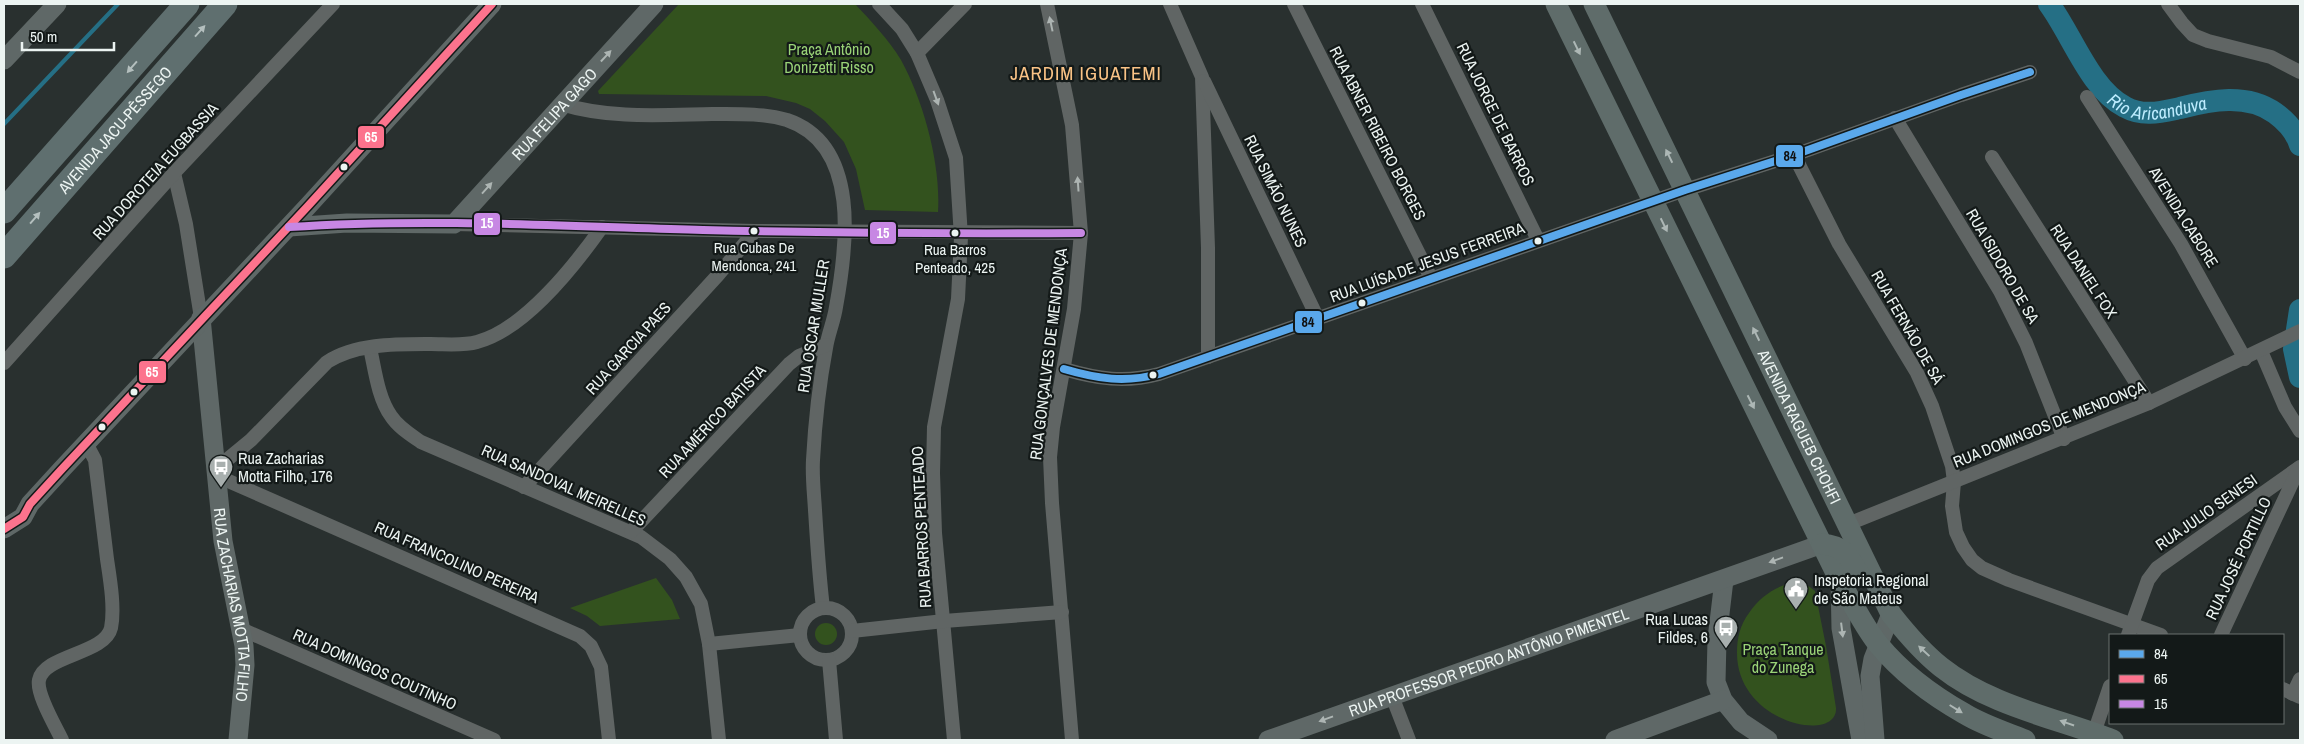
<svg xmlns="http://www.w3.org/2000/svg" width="2304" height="744" font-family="'Archivo Narrow',sans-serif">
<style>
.green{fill:#33521e}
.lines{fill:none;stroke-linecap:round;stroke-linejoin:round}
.stream{stroke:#256f85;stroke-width:4}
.river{stroke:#256f85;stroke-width:22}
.street{stroke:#606564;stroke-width:14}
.secondary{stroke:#5f6867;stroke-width:19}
.primary{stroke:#5f6c6a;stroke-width:21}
.highway{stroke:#5f6f6f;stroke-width:25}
.bus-1-casing{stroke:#131918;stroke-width:11}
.bus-2-casing{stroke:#131918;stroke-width:11}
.bus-3-casing{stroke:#131918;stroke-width:11}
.bus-1{stroke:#5aa8eb;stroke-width:8}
.bus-2{stroke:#fc738d;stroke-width:8}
.bus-3{stroke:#c787e3;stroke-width:8}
.oneway{fill:#adb4b2}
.oneway2{fill:#b4bfbe}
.oneway3{fill:#adb7b5}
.oneway4{fill:#adb5b3}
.bus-dot{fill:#ecf4f2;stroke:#131918;stroke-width:2}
.labels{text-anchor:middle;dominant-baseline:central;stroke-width:4.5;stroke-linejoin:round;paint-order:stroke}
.bus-label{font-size:15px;fill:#ecf4f2;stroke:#131918}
.park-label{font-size:16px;fill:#9ad377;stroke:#131918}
.street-label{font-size:16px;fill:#ecf4f2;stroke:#131918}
.poi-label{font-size:16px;fill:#ecf4f2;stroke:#131918;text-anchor:start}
.water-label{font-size:18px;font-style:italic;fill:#bdecfe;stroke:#131918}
.quarter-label{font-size:19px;letter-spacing:1px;fill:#fac386;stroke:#131918}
.line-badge{stroke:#131918;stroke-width:2}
.badge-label{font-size:14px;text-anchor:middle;font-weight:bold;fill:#fff}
.pale-badge-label{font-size:14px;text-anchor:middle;font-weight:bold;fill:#111}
</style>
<rect width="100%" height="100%" fill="#29302f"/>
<g class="green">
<path d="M 679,4 L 855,4 C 871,21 889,40 901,60 C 924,102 941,165 938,212 L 865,210 L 856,169 L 844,142 L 825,121 L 810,109 L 796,103 L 766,96 L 599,94 L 598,91 Z"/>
<polygon points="656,578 672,600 680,619 600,626 587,616 570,608"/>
<path d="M 1802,581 L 1815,591 L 1826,646 L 1836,708 C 1838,744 1737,724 1737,653 C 1737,638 1740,625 1749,613 C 1761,595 1780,583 1802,581 Z"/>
<circle cx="826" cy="634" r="11"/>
</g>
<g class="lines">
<polyline class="stream" points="4,124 118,4"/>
<g class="river">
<path id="s1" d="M 2049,4 C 2072,35 2090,89 2125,107 C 2143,117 2161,112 2180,108 C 2211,100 2247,93 2275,113 C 2286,121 2296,132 2300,145"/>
<polyline points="2300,310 2294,349 2300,377"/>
</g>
<g class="street">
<polyline points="879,4 902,29 917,53 937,100 956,158 961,237 958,299 934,427 933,473 935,533 954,740"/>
<polyline points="1047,4 1072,125 1081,233 1074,309 1053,427 1050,457 1052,503 1072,740"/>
<polyline points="1170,4 1202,77 1208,248 1208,357"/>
<polyline points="1294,4 1431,278"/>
<polyline points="1422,4 1538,240"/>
<polyline points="2168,4 2182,23 2193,35 2208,41 2271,57 2300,72"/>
<polyline points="917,53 965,4"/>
<polyline points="1204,81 1318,319"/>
<polyline points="2087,97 2181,244 2245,359"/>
<path d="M 561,104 C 610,119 661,115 712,114 C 736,114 763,113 787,120 C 861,145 847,247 836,307 C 834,321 828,334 826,348 C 819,385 815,423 813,460 C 812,476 814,493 815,510 C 817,542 819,575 823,608"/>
<polyline points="1895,118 2000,291 2026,343 2064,439"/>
<polyline points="1794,155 1839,244 1917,373 1932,406 1952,466 1954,482 1952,506 1956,532 1963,547 1972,560 1982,568 2009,580 2161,635"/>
<polyline points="1992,157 2149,403"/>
<polyline points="174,173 186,224 201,318"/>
<polyline points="454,224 755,231 1081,233"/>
<path d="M 370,348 C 375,370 378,398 391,416 C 398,427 411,435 421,442 L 641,537 L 670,559 L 686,577 L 701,604 L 709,644 L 719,740"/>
<polyline points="2261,351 2285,407 2300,431"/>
<polyline points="4,363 174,173 333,4"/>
<path d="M 1064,369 C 1098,379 1125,383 1159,374 L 1685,190 L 1794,155 L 1961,95 L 2030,72"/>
<path d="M 217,468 L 251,440 L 327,362 C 356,343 398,344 431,344 C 446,344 463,346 477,342 C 524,330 575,265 602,227"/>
<polyline points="217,476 580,636 591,646 601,667 609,740"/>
<polyline points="524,487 718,275 755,231"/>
<polyline points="1848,524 2149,403 2300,331"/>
<polyline points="631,532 789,364 799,356 826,345"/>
<circle cx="826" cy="634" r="26"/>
<polyline points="241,629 494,740"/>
<polyline points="852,631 944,621 1062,612"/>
<polyline points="2128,635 2148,580 2157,568 2300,467"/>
<polyline points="2221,635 2299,468"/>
<polyline points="709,644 800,635"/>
<polyline points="829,660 836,740"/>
<polyline points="2283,689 2300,697"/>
<polyline points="2293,694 2300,679"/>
<polyline points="1392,696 1409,740"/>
<polyline points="2094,733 2110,686"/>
<path d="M 62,740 C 56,727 36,694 39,680 C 44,655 105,654 111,628 C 115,608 110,579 107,559 C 103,526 99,493 95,460 L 86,443"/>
</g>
<g class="secondary">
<polyline points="4,60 57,4"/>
<path id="s2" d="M 289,227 L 347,223 L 454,224 L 654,4"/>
<path id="s3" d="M 201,318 L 223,541 L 244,646 L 245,665 L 238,740"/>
<polyline points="4,529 23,517 30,504 62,469 308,206 492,4"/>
<polyline points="1724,580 1717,639 1716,682 1723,700 1741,722 1768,740"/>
<polyline points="1840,581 1841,628 1861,740"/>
<path id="s4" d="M 1268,740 L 1822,544"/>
<polyline points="1615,740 1723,700"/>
<polyline points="1875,740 1870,676 1873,659 1891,614"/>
</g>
<g class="primary">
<path d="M 1556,4 L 1840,581 C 1852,602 1863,625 1878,644 C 1901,672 1933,696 1965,714 C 1983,725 2005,732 2025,740"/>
<path id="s5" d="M 1594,4 L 1891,614 C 1906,633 1922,652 1941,667 C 1990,706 2056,718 2113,740"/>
<path d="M 1822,544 C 1846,546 1849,558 1861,577"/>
</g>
<g class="highway">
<polyline points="4,211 187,4"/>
<path id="s6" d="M 4,256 L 225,4"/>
</g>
<defs>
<path id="bus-1" d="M 1064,369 C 1098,379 1125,383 1159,374 L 1685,190 L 1794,155 L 1961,95 L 2030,72"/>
<polyline id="bus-2" points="4,529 23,517 30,504 62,469 308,206 492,4"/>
<path id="bus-3" d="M 289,227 C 426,218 565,226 703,230 C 829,233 955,234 1081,233"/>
</defs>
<use href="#bus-1" class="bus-1-casing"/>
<use href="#bus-2" class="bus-2-casing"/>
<use href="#bus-3" class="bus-3-casing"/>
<use href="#bus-1" class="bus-1"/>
<use href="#bus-2" class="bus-2"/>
<use href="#bus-3" class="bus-3"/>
</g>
<defs><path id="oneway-solid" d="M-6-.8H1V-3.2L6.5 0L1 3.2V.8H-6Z" transform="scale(1.25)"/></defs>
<g class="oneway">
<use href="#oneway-solid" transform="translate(1051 24) rotate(-102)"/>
<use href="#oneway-solid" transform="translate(936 98) rotate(70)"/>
<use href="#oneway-solid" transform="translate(1078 184) rotate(-94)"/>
</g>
<g class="oneway2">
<use href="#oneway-solid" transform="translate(200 31) rotate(-48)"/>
<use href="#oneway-solid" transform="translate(132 67) rotate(131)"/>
<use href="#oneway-solid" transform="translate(35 218) rotate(-49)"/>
</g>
<g class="oneway3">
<use href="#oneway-solid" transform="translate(1577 48) rotate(64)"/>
<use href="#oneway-solid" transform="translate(1669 156) rotate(-116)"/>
<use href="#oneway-solid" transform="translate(1664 225) rotate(64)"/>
<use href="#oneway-solid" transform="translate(1756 334) rotate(-116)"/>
<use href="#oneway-solid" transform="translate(1751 402) rotate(63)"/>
<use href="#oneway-solid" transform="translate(1924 651) rotate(-137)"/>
<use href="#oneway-solid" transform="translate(1956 709) rotate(32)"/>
<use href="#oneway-solid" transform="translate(2067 723) rotate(-161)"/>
</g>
<g class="oneway4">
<use href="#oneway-solid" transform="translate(606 56) rotate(-47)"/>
<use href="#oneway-solid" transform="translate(487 188) rotate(-48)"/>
<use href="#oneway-solid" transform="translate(1776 560) rotate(160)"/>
<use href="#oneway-solid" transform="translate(1842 630) rotate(83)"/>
<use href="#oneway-solid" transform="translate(1326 719) rotate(160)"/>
</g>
<defs>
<symbol id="bus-pin" viewBox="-11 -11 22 30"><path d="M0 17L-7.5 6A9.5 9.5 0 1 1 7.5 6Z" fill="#a8afae" stroke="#131918"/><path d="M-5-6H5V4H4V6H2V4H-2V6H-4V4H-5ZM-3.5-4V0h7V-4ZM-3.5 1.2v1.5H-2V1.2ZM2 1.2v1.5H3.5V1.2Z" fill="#fff"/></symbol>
<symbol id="civic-pin" viewBox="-11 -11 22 30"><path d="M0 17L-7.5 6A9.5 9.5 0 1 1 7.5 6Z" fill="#a8afae" stroke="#131918"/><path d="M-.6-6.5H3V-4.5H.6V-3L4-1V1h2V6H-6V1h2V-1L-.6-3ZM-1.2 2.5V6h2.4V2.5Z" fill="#fff"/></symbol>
</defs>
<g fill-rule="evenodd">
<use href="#bus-pin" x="207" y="453" width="28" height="38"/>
<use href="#civic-pin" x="1782" y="575" width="28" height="38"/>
<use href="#bus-pin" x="1712" y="614" width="28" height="38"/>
</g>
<g class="bus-dot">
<circle cx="344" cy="167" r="4.5"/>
<circle cx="754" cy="231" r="4.5"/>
<circle cx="955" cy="233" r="4.5"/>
<circle cx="1538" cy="241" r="4.5"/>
<circle cx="1362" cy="303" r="4.5"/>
<circle cx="1153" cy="375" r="4.5"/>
<circle cx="134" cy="392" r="4.5"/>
<circle cx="102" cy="427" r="4.5"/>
</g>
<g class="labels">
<g class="bus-label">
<text x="754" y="247">Rua Cubas De<tspan x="754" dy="18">Mendonca, 241</tspan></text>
<text x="955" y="249">Rua Barros<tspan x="955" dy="18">Penteado, 425</tspan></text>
</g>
<g class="park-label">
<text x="829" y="49">Praça Antônio<tspan x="829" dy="18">Donizetti Risso</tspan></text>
<text x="1783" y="649">Praça Tanque<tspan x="1783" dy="18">do Zunega</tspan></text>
</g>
<g class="street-label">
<text stroke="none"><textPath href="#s2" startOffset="314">RUA FELIPA GAGO</textPath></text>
<text transform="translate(1496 114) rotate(64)">RUA JORGE DE BARROS</text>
<text stroke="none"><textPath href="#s6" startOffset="168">AVENIDA JACU-PÊSSEGO</textPath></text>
<text transform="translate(1378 133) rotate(63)">RUA ABNER RIBEIRO BORGES</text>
<text transform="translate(155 171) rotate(-48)">RUA DOROTEIA EUGBASSIA</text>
<text transform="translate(1276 191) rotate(64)">RUA SIMÃO NUNES</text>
<text transform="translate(2184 217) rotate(58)">AVENIDA CABORE</text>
<text transform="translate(1427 262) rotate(-20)">RUA LUÍSA DE JESUS FERREIRA</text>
<text transform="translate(2003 266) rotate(60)">RUA ISIDORO DE SA</text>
<text transform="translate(2084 271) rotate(57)">RUA DANIEL FOX</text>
<text transform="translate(813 326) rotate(-81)">RUA OSCAR MULLER</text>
<text transform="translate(1908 327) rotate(60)">RUA FERNÃO DE SÁ</text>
<text transform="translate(628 348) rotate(-48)">RUA GARCIA PAES</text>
<text transform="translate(1048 354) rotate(-83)">RUA GONÇALVES DE MENDONÇA</text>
<text transform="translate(712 421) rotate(-47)">RUA AMÉRICO BATISTA</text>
<text transform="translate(2049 424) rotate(-22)">RUA DOMINGOS DE MENDONÇA</text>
<text stroke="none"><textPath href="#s5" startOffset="470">AVENIDA RAGUEB CHOHFI</textPath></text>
<text transform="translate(564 485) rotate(24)">RUA SANDOVAL MEIRELLES</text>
<text transform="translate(2206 512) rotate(-35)">RUA JULIO SENESI</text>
<text transform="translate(921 527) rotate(-93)">RUA BARROS PENTEADO</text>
<text transform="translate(2238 558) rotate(-65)">RUA JOSÉ PORTILLO</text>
<text transform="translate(457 562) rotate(24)">RUA FRANCOLINO PEREIRA</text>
<text stroke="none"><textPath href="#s3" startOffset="289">RUA ZACHARIAS MOTTA FILHO</textPath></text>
<text stroke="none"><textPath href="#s4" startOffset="234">RUA PROFESSOR PEDRO ANTÔNIO PIMENTEL</textPath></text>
<text transform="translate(375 669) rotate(24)">RUA DOMINGOS COUTINHO</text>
</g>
<g class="poi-label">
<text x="238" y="458">Rua Zacharias<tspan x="238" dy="18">Motta Filho, 176</tspan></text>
<text x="1814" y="580">Inspetoria Regional<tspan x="1814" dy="18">de São Mateus</tspan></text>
<text x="1708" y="619" text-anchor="end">Rua Lucas<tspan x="1708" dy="18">Fildes, 6</tspan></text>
</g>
<g class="water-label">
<text stroke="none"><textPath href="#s1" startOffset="162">Rio Aricanduva</textPath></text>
</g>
<g class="quarter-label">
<text x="1086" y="73">JARDIM IGUATEMI</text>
</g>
</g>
<g class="line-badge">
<rect x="357" y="125" width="28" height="24" rx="5" fill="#fc738d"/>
<rect x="1775" y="144" width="29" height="24" rx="5" fill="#5aa8eb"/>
<rect x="473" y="212" width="28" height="24" rx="5" fill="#c787e3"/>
<rect x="869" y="221" width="28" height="24" rx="5" fill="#c787e3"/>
<rect x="1294" y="310" width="29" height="24" rx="5" fill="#5aa8eb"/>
<rect x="138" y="360" width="29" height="24" rx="5" fill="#fc738d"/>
</g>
<g class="badge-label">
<text x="371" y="142">65</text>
<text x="487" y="228">15</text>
<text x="883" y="238">15</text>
<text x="152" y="377">65</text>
</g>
<g class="pale-badge-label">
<text x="1790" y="161">84</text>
<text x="1308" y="327">84</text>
</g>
<rect width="2304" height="744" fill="none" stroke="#ecf4f2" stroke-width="10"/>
<rect x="2109" y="634" width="175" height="90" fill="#131918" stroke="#6a716f"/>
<rect x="2119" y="650" width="25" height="8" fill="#5aa8eb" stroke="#6a716f"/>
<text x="2154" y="659" font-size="15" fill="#ecf4f2">84</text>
<rect x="2119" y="675" width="25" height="8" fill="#fc738d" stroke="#6a716f"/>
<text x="2154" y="684" font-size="15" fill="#ecf4f2">65</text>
<rect x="2119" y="700" width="25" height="8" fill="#c787e3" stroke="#6a716f"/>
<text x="2154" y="709" font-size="15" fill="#ecf4f2">15</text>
<path d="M22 42v8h92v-8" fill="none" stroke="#ecf4f2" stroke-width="2.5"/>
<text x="30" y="42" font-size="15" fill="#ecf4f2" stroke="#131918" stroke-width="4" paint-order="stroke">50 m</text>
</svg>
